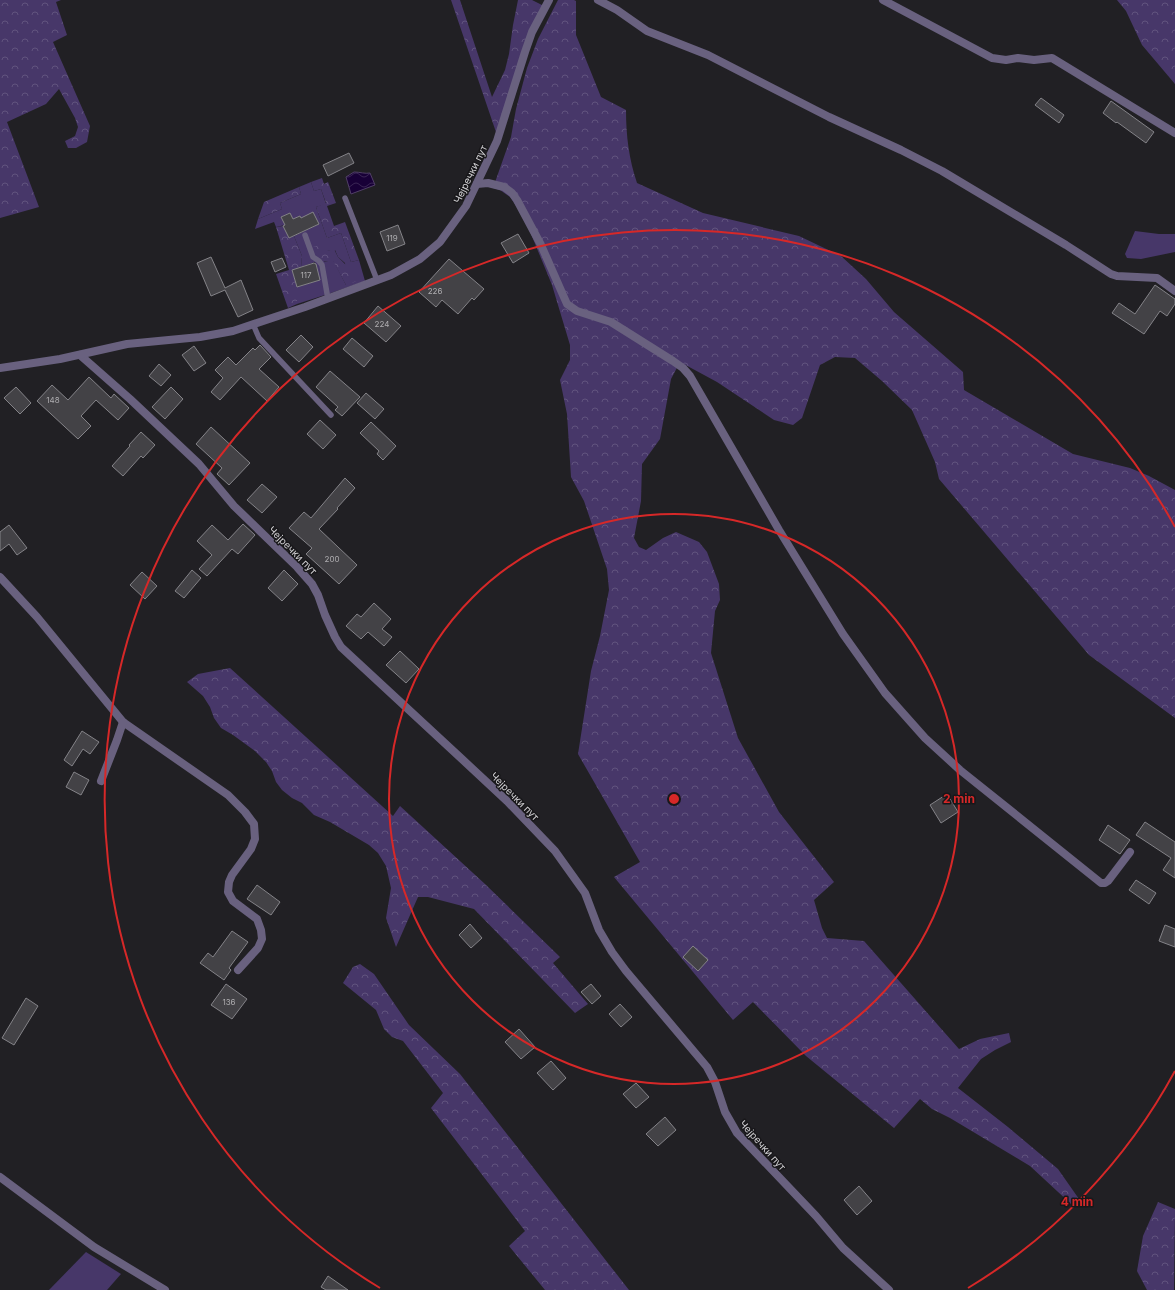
<svg xmlns="http://www.w3.org/2000/svg" width="1175" height="1290" font-family="Inter,sans-serif">
<style>
.green{fill:#473769;fill-rule:evenodd}
.forest{fill:url(#forest-crowns)}
.water{fill:url(#water-waves);stroke:#503f66}
.building{fill:#434246;stroke:#848388}
.lines{fill:none;stroke-linecap:round;stroke-linejoin:round}
.lane{stroke:#69617f;stroke-width:5.5}
.street{stroke:#69617f;stroke-width:8}
.ring{fill:none;stroke:#d62828;stroke-width:2}
.labels{text-anchor:middle;dominant-baseline:central;stroke-width:3;stroke-linejoin:round;paint-order:stroke}
.number-label{font-size:8px;fill:#aeadb0}
.street-label{font-size:10px;fill:#d2d1d4;stroke:#18171a}
.centre{fill:#d62828;stroke:#18171a;stroke-width:2}
.ring-label{font-size:12px;text-anchor:middle;font-weight:bold;fill:#d62828;stroke:#18171a;stroke-width:3;stroke-linejoin:round;paint-order:stroke}
</style>
<defs>
<pattern id="forest-crowns" width="20" height="18" patternUnits="userSpaceOnUse"><rect width="20" height="18" fill="#473769"/><path d="M2 6a3 3 0 1 1 6 0M12 15a3 3 0 1 1 6 0" fill="none" stroke="#61537e"/></pattern>
<pattern id="water-waves" width="16" height="10" patternUnits="userSpaceOnUse"><rect width="16" height="10" fill="#180037"/><path d="M0 5q4-4 8 0t8 0" fill="none" stroke="#392453"/></pattern>
</defs>
<rect width="100%" height="100%" fill="#212024"/>
<g class="green">
<path d="M 311,182 L 314,191 L 321,189 L 326,204 L 316,207 L 327,238 L 341,233 L 351,262 L 359,260 L 365,281 L 331,293 L 297,304 L 297,287 L 320,280 L 315,262 L 301,267 L 302,256 L 294,236 L 319,224 L 301,218 L 300,216 L 293,219 L 290,213 L 281,217 L 285,225 L 276,227 L 274,222 L 255,229 L 258,219 L 282,209 L 280,203 L 301,194 L 299,187 ZM 327,250 L 334,252 L 335,250 L 338,257 L 345,263 L 346,285 L 333,260 L 324,262 Z"/>
<polygon points="1135,231 1159,234 1175,234 1175,252 1141,259 1127,258 1125,254"/>
<polygon points="86,1252 121,1274 107,1290 49,1290"/>
</g>
<g class="forest">
<polygon points="0,0 61,0 56,2 67,35 53,42 90,126 87,142 76,148 68,148 65,141 75,136 78,127 75,118 59,89 46,104 7,122 39,207 0,218"/>
<polygon points="451,0 460,0 492,97 505,70 509,54 513,25 518,0 532,0 546,7 535,30 498,138"/>
<path d="M 558,0 L 574,0 L 576,1 L 576,35 L 601,97 L 626,110 C 626,136 629,159 637,183 L 703,213 L 799,236 L 841,256 L 866,279 L 894,312 L 963,372 L 964,390 L 1073,454 L 1130,468 L 1149,476 L 1175,490 L 1175,718 L 1089,655 L 939,479 L 935,462 L 912,410 L 882,381 L 855,358 L 835,357 L 820,365 L 802,418 L 793,425 L 774,420 L 717,382 L 680,362 L 671,379 L 660,439 L 642,464 L 641,501 L 634,538 L 639,547 L 646,550 L 663,538 L 676,532 L 699,542 L 707,552 L 719,584 L 720,600 L 715,611 L 711,653 L 738,738 L 779,812 L 834,882 L 814,900 L 822,928 L 827,938 L 864,941 L 959,1049 L 980,1039 L 1009,1033 L 1011,1042 L 995,1050 L 981,1059 L 958,1088 L 1008,1127 L 1058,1169 L 1079,1199 L 1071,1204 L 1030,1166 L 950,1118 L 932,1109 L 920,1099 L 894,1128 L 806,1056 L 753,1002 L 733,1020 L 614,877 L 640,862 L 578,754 L 591,671 L 600,636 L 609,590 L 607,569 L 584,501 L 571,477 L 567,414 L 560,380 L 570,360 L 570,345 L 552,285 L 524,217 L 510,197 L 500,190 L 493,188 L 511,137 L 516,109 L 527,68 L 538,39 Z"/>
<polygon points="1117,0 1175,0 1175,84 1142,45 1126,11"/>
<polygon points="322,178 324,184 328,182 336,203 327,206 334,226 345,222 359,260 351,262 341,233 327,238 316,207 326,203 321,189 314,191 311,182"/>
<polygon points="299,187 301,194 280,203 282,209 258,219 264,202"/>
<polygon points="283,226 289,238 294,236 302,256 301,267 292,270 297,287 297,304 288,308 276,274 289,270 276,227"/>
<path d="M 324,244 L 328,248 L 327,250 L 334,251 L 334,249 L 338,257 L 351,270 L 357,281 L 346,285 L 333,261 C 319,263 319,260 313,247 Z"/>
<polygon points="230,668 393,816 400,806 485,884 560,957 553,963 588,1004 575,1013 474,909 428,897 418,897 396,947 386,918 391,888 386,866 378,853 369,845 330,822 314,815 302,803 292,798 282,790 276,782 272,771 266,762 255,751 233,735 221,728 214,718 210,707 203,696 187,682 198,674"/>
<polygon points="360,964 374,974 409,1025 460,1074 629,1290 545,1290 509,1246 525,1231 431,1108 443,1093 403,1041 392,1037 384,1029 376,1010 343,983 353,967"/>
<polygon points="1158,1202 1175,1209 1174,1290 1147,1290 1137,1271 1143,1236"/>
</g>
<path class="water" d="M 354,172 C 360,172 365,174 370,173 L 375,185 L 351,194 L 346,177 Z"/>
<g class="building">
<polygon points="1041,98 1064,115 1059,123 1035,105"/>
<polygon points="1111,101 1154,132 1146,143 1117,122 1116,123 1103,113"/>
<polygon points="349,153 354,163 328,176 323,165"/>
<polygon points="313,212 319,224 289,238 283,226 285,225 281,217 290,213 293,219 300,216 301,218"/>
<polygon points="398,225 405,244 387,251 380,232"/>
<polygon points="518,234 529,253 513,263 501,243"/>
<polygon points="211,257 225,288 241,280 253,310 238,317 225,290 211,296 197,263"/>
<polygon points="282,258 286,267 275,272 271,262"/>
<polygon points="449,259 484,289 474,300 472,298 458,314 442,300 436,307 419,292"/>
<polygon points="314,263 316,264 320,280 297,287 292,270"/>
<polygon points="1155,285 1175,299 1175,304 1167,316 1160,311 1144,334 1112,313 1119,303 1135,314"/>
<polygon points="378,306 401,326 386,342 364,323"/>
<polygon points="301,335 313,347 299,362 286,350"/>
<polygon points="352,338 373,356 364,367 343,349"/>
<polygon points="260,345 271,357 259,369 279,387 267,401 241,377 220,400 211,392 223,378 215,370 228,357 236,365 253,348 255,350"/>
<polygon points="194,346 206,363 194,371 182,355"/>
<polygon points="159,364 171,375 161,386 149,376"/>
<polygon points="330,371 360,397 342,416 335,410 338,407 316,387"/>
<polygon points="89,377 111,398 114,394 129,408 118,420 96,400 81,416 91,426 78,439 37,401 52,385 68,400"/>
<polygon points="16,387 31,403 20,414 4,398"/>
<polygon points="171,387 183,399 165,419 152,407"/>
<polygon points="366,393 384,409 375,419 357,403"/>
<polygon points="320,420 336,435 323,449 307,434"/>
<polygon points="371,422 396,446 383,460 377,454 379,451 360,433"/>
<polygon points="211,427 250,463 229,485 217,474 222,468 196,444"/>
<polygon points="141,432 155,445 143,458 141,456 123,476 112,466 130,446 129,445"/>
<polygon points="345,478 355,488 337,508 338,509 319,529 357,565 339,584 306,554 312,548 289,528 304,512 311,518"/>
<polygon points="262,484 277,497 262,513 247,500"/>
<polygon points="243,524 255,535 238,554 232,549 207,576 199,569 212,555 197,541 212,525 228,540"/>
<polygon points="9,525 27,548 17,555 9,544 0,551 0,532"/>
<polygon points="192,570 201,578 184,598 175,591"/>
<polygon points="284,570 298,584 282,601 268,588"/>
<polygon points="142,572 157,586 145,599 130,585"/>
<polygon points="374,603 391,619 382,629 392,637 384,646 368,632 361,639 346,626 357,614 361,617"/>
<polygon points="400,651 419,669 406,683 386,665"/>
<polygon points="82,731 99,742 90,754 83,749 72,766 64,760"/>
<polygon points="74,772 89,780 81,795 66,787"/>
<polygon points="947,794 958,812 941,823 930,805"/>
<polygon points="1145,822 1175,842 1175,878 1163,870 1171,858 1136,835"/>
<polygon points="1108,825 1130,840 1120,854 1099,840"/>
<polygon points="1136,880 1156,893 1149,904 1129,890"/>
<polygon points="257,885 280,902 271,915 247,899"/>
<polygon points="470,924 482,938 471,948 459,935"/>
<polygon points="1165,925 1175,929 1175,947 1159,941"/>
<polygon points="232,931 248,942 229,968 231,970 224,980 200,963 208,953 213,957"/>
<polygon points="693,946 708,960 698,971 683,957"/>
<polygon points="226,984 247,999 232,1019 211,1005"/>
<polygon points="591,984 601,996 592,1004 581,992"/>
<polygon points="26,998 38,1006 14,1045 2,1038"/>
<polygon points="620,1004 632,1017 621,1027 609,1014"/>
<polygon points="519,1029 535,1047 521,1059 505,1042"/>
<polygon points="551,1061 566,1078 553,1090 537,1073"/>
<polygon points="636,1083 649,1097 636,1108 623,1094"/>
<polygon points="665,1117 676,1130 658,1146 646,1134"/>
<polygon points="859,1186 872,1201 857,1215 844,1200"/>
<polygon points="328,1276 348,1290 326,1290 321,1287"/>
</g>
<g class="lines">
<g class="lane">
<polyline points="345,198 377,280"/>
<polyline points="305,235 313,257 319,261 322,265 328,299"/>
<polyline points="253,324 259,338 331,415"/>
</g>
<g class="street">
<polyline points="598,0 617,10 647,31 708,55 829,117 901,150 942,171 1066,245 1111,274 1117,276 1157,278 1175,291"/>
<polyline points="883,0 992,58 1006,60 1018,58 1034,60 1052,58 1175,133"/>
<polyline points="477,184 488,183 504,187 512,193 517,200 541,245 567,304 577,311 611,322 673,361 683,368 690,376 779,530 843,634 885,693 925,738 960,770 1101,883 1105,883 1108,881 1130,852"/>
<polyline points="80,355 130,399 199,464 234,506 297,567 312,584 318,595 325,615 335,637 341,647 463,760 507,801 555,851 585,893 599,930 612,952 626,971 707,1067 715,1082 725,1112 737,1133 816,1216 843,1248 889,1290"/>
<polyline points="0,368 60,359 127,344 200,337 233,331 305,307 391,275 420,259 440,242 466,206 497,141 525,52 532,32 549,0"/>
<polyline points="0,577 37,617 123,722 228,795 245,812 254,824 255,839 251,849 232,875 229,882 228,892 233,901 257,919 261,930 262,939 258,948 238,970"/>
<polyline points="101,781 117,740 123,722"/>
<polyline points="0,1177 94,1247 165,1290"/>
</g>
</g>
<g class="ring">
<circle cx="674" cy="799" r="285"/>
<path d="M1175 1071A570 570 0 0 1 968 1288M380 1288A570 570 0 1 1 1175 527"/>
</g>
<g class="labels">
<g class="number-label">
<text x="392" y="238">119</text>
<text x="306" y="275">117</text>
<text x="435" y="291">226</text>
<text x="382" y="324">224</text>
<text x="53" y="400">148</text>
<text x="332" y="559">200</text>
<text x="229" y="1002">136</text>
</g>
<g class="street-label">
<text transform="translate(470 174) rotate(-64)">Чејречки пут</text>
<text transform="translate(293 550) rotate(45)">Чејречки пут</text>
<text transform="translate(515 796) rotate(45)">Чејречки пут</text>
<text transform="translate(763 1145) rotate(48)">Чејречки пут</text>
</g>
</g>
<circle cx="674" cy="799" r="6" class="centre"/>
<g class="ring-label">
<text x="959" y="803">2 min</text>
<text x="1077" y="1206">4 min</text>
</g>
</svg>
